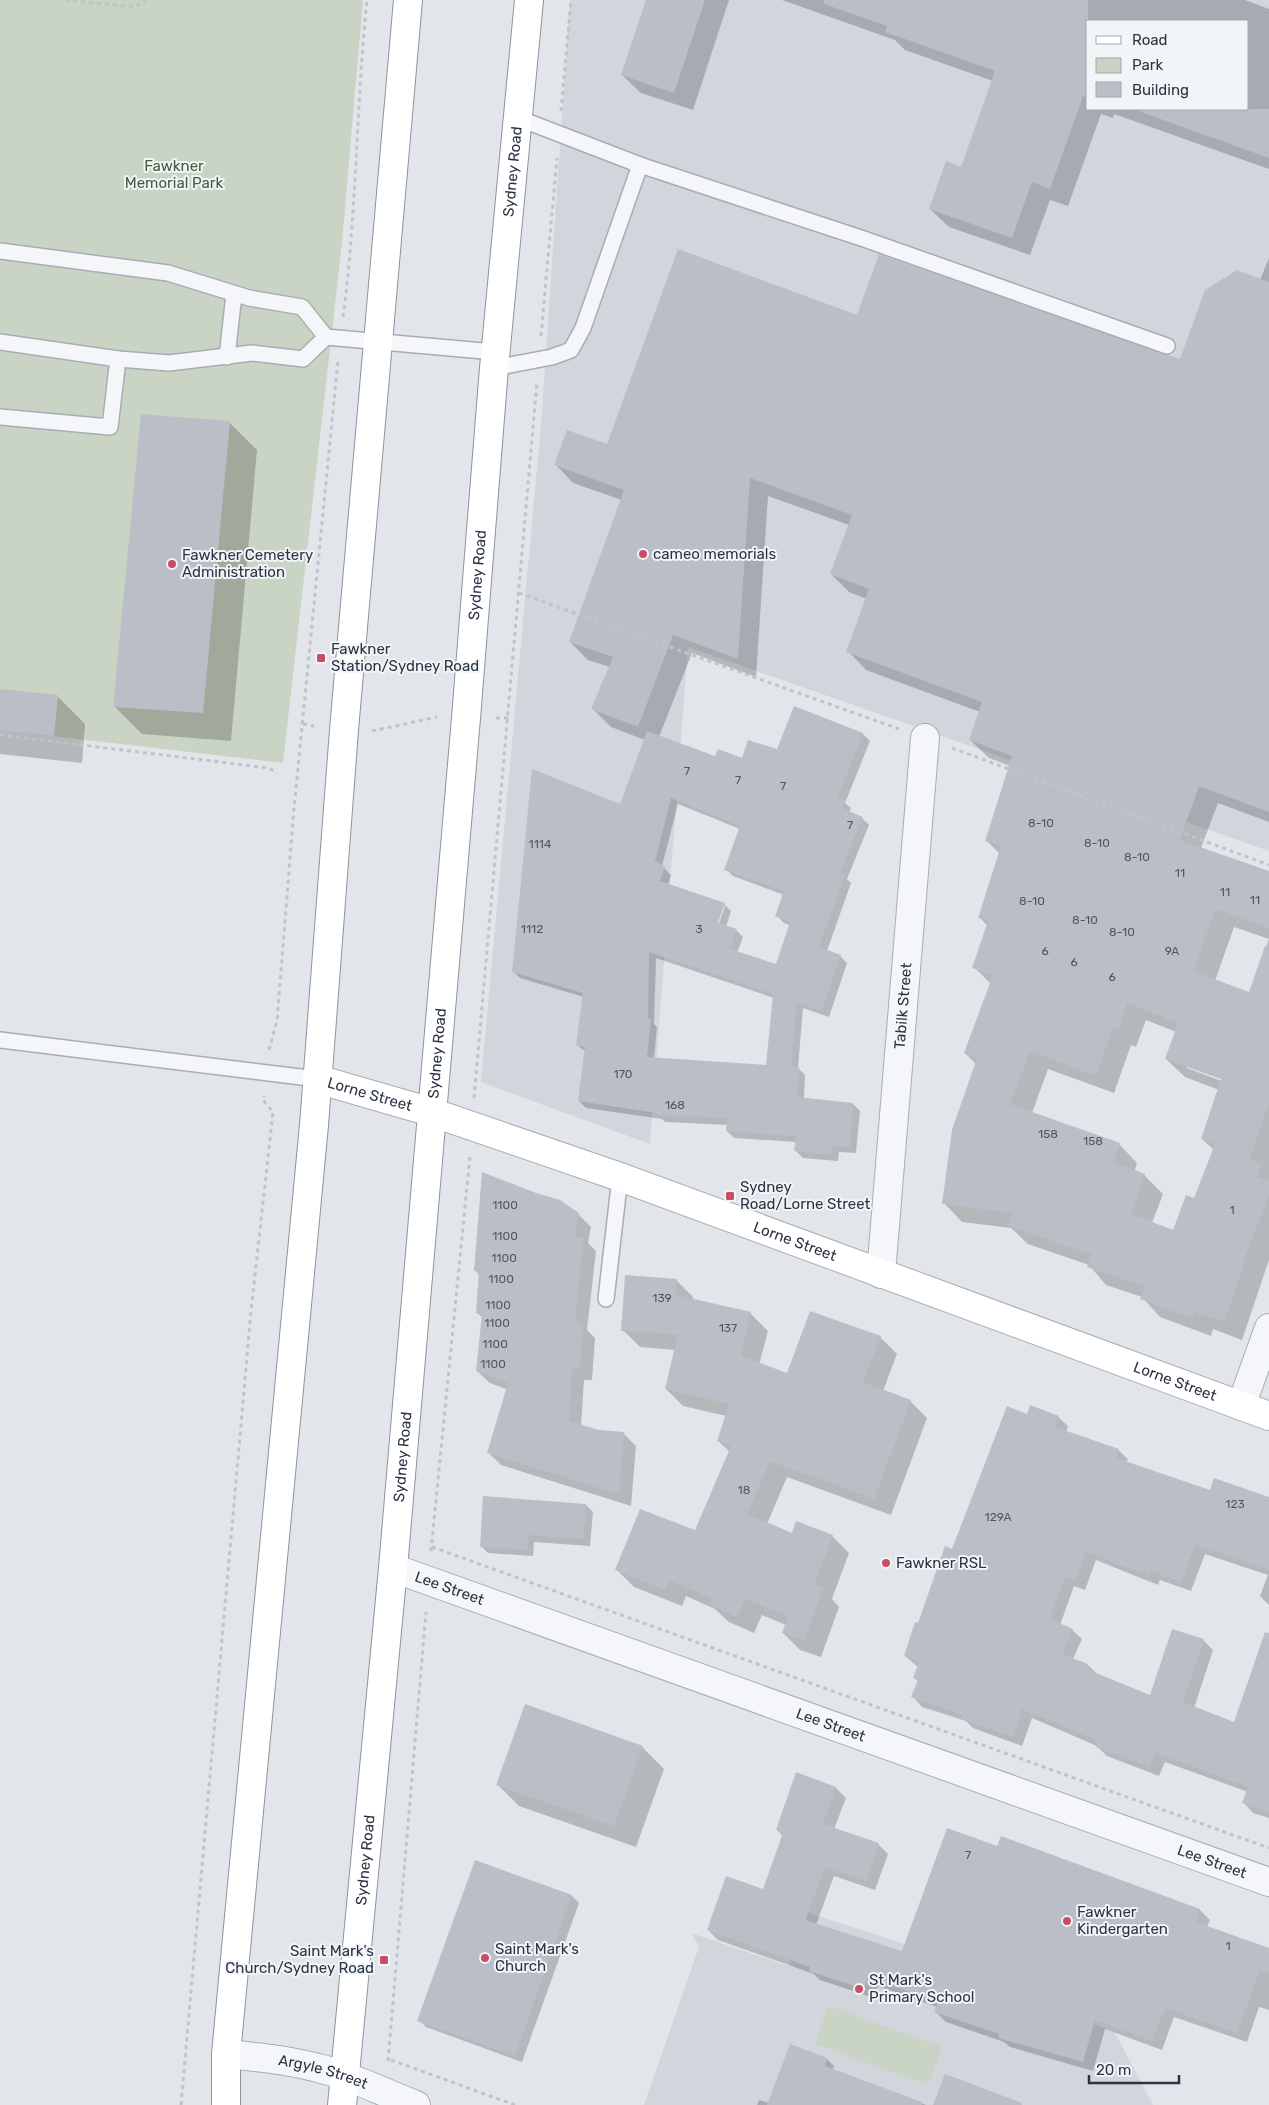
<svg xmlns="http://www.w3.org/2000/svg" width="1269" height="2105" font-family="Rubik,sans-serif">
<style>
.built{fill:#d1d5dc;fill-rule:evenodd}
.green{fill:#c9d4c4}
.shadow{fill:#0003;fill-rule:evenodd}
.building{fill:#babfc7;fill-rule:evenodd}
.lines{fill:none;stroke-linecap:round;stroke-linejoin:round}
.lane-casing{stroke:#a7adb4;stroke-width:18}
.street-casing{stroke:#a7adb4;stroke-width:30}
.secondary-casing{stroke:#a7adb4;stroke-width:30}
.highway-casing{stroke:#8a94a0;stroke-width:30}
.path{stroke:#c0c4c9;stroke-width:3;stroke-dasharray:4 4;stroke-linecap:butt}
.lane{stroke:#f5f6f9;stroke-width:15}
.street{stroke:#f5f6f9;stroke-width:28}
.secondary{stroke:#fff;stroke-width:28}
.highway{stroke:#fff;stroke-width:28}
.poi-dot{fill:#c94d65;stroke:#f2f5f8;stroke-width:2}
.labels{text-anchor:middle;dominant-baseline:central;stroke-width:4;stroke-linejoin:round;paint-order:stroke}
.number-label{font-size:12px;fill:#4f5763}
.park-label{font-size:15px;fill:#415d39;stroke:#f2f5f8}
.street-label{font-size:15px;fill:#2b3442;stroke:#f2f5f8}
.poi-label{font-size:15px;fill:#2b3442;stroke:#f2f5f8;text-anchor:start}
</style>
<rect width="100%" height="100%" fill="#e2e6ea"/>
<g class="built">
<path d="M 570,0 L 1269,0 L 1269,851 L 688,647 L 650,1144 L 481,1082 L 541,424 ZM 1088,21 L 1248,21 L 1248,109 L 1088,109 Z"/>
<polygon points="808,1913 899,1942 1098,2013 1094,2024 1115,2033 1153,2105 644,2105 699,1947 691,1933 789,1966"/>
</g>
<g class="green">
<polygon points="0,0 363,0 342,243 283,763 0,730"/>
<polygon points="828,2006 942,2047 928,2085 815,2044"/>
</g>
<g class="shadow">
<polygon points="647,0 729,0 693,110 641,93 622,75"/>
<path d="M 782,0 L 1245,0 L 1269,9 L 1269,169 L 1114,114 L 1113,118 L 1101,114 L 1068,206 L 1050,200 L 1030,255 L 949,227 L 930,209 L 962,168 L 993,81 L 905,50 L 895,40 ZM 1088,21 L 1248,21 L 1248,109 L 1088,109 Z"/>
<path d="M 1269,258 L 1269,822 L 1218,803 L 1201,848 L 1269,872 L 1269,1260 L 1242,1340 L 1213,1329 L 1211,1336 L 1160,1317 L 1142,1297 L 1106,1285 L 1089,1265 L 1028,1244 L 1011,1228 L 962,1222 L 944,1203 L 976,1064 L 965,1053 L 991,984 L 974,967 L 988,926 L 979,917 L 1000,854 L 986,840 L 1010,766 L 989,758 L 970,740 L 980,712 L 866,670 L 848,651 L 867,599 L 849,592 L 831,574 L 849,525 L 768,496 L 756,677 L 692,653 L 659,737 L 716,758 L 743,760 L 777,751 L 794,707 L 863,734 L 870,741 L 845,803 L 851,808 L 849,813 L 862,818 L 869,825 L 847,879 L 851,883 L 827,951 L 840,956 L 847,963 L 829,1017 L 803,1008 L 798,1068 L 805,1075 L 804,1099 L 853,1104 L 860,1111 L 856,1153 L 839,1152 L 838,1161 L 803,1158 L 796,1151 L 796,1142 L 734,1138 L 727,1131 L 728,1125 L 665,1122 L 662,1119 L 586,1108 L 579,1101 L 586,1052 L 577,1045 L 584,997 L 520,978 L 513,971 L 621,806 L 645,740 L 611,727 L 593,709 L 610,667 L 588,660 L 570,642 L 622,500 L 573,483 L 555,464 L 607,446 L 858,316 L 1180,361 L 1260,280 ZM 678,804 L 740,829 L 726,869 L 733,876 L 784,895 L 777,916 L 784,923 L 790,925 L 777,966 L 737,953 L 743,937 L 736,930 L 726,927 L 731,911 L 724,904 L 668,885 L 671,875 L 662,866 ZM 722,906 L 725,906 L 717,929 L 715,928 ZM 1234,927 L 1269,939 L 1250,994 L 1215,981 ZM 656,958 L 774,998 L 767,1066 L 654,1059 L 657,1027 L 654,1024 ZM 1146,1020 L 1176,1032 L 1166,1059 L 1185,1077 L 1219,1090 L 1202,1139 L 1214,1150 L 1195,1200 L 1174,1231 L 1152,1223 L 1163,1194 L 1144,1175 L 1134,1172 L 1137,1163 L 1119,1144 L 1032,1113 L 1048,1069 L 1114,1093 L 1131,1045 L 1136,1047 ZM 1187,1066 L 1228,1080 L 1227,1083 L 1187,1068 Z"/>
<polygon points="229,422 257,450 231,741 142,734 114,706"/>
<polygon points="0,690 57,696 85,724 82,763 0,754"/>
<polygon points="578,1214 591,1227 588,1243 596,1251 587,1330 595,1338 592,1380 584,1380 581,1426 599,1432 623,1433 636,1446 631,1506 501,1465 488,1452 508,1390 490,1383 477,1371 483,1318 477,1313 480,1276 475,1270"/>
<polygon points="676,1280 693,1297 693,1300 751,1314 768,1331 759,1365 788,1375 880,1337 897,1354 883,1391 910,1401 927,1418 891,1515 787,1477 767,1524 793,1534 832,1536 849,1553 832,1599 839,1607 821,1657 800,1650 783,1633 786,1625 762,1615 754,1633 729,1622 715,1609 686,1596 682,1606 634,1587 617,1570 696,1532 730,1452 718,1441 726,1416 683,1406 666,1389 675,1350 640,1347 623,1330"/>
<polygon points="1027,1416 1058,1417 1068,1426 1066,1432 1118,1450 1128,1459 1126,1463 1211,1492 1269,1500 1269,1605 1260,1596 1268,1575 1205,1554 1191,1591 1160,1580 1158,1585 1096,1560 1085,1590 1074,1586 1060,1625 1072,1630 1082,1639 1073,1659 1088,1665 1098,1675 1151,1696 1203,1640 1213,1650 1194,1708 1235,1723 1269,1671 1269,1818 1253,1813 1244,1803 1248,1792 1165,1762 1159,1776 1107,1756 1097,1746 1032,1718 1022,1746 973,1728 966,1721 922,1707 913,1697 918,1682 915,1678 918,1667 905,1656 953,1550"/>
<polygon points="586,1505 593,1512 590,1546 534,1542 533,1556 488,1553 481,1546"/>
<polygon points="642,1747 664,1769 636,1847 519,1806 498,1785"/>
<polygon points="797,1774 836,1788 846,1798 834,1829 878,1844 888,1854 875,1890 834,1876 816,1925 902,1953 998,1847 1001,1838 1200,1910 1210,1920 1207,1927 1269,1949 1269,2010 1259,2007 1247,2042 1174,2017 1162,2050 1105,2029 1093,2071 1010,2047 1004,2042 946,2022 936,2012 937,2007 878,1986 874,1998 820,1980 814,1974 718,1940 708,1930 764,1890 783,1836 777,1830"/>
<polygon points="476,1862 572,1896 579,1903 522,2062 426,2027 419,2020"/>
<polygon points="791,2046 827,2059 834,2066 832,2070 926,2105 757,2105 759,2100 769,2103"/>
</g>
<g class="building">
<polygon points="646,0 705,0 674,93 621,75"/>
<polygon points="824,0 1088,0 1088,98 1083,96 1050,189 1032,182 1012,238 929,209 946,161 961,167 995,71 885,32 887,26 824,4"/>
<polygon points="1141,109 1269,109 1269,158 1141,112"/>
<path d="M 678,249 L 857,315 L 879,254 L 1180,359 L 1205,290 L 1237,270 L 1269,282 L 1269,812 L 1199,786 L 1180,840 L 1269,871 L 1269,928 L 1216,909 L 1193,971 L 1249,992 L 1265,946 L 1269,947 L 1269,1103 L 1250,1159 L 1262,1164 L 1257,1177 L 1269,1181 L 1269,1195 L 1242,1265 L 1244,1266 L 1224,1322 L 1195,1312 L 1192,1318 L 1140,1299 L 1145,1287 L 1087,1267 L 1091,1254 L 1008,1226 L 1013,1213 L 942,1204 L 952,1130 L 977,1058 L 964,1053 L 993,975 L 972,968 L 988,921 L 978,918 L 1001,846 L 985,841 L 1012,756 L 969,740 L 982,702 L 846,652 L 869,589 L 830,574 L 852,515 L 750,478 L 738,659 L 673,635 L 638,727 L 591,709 L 613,657 L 569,642 L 624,490 L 554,465 L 567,430 L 607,444 ZM 1127,1003 L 1178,1023 L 1165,1059 L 1221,1079 L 1201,1139 L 1215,1144 L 1194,1198 L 1186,1195 L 1173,1230 L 1131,1214 L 1145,1174 L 1113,1162 L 1120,1143 L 1010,1104 L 1030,1051 L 1096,1076 L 1113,1028 L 1118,1029 Z"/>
<polygon points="141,414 230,421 203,713 113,707"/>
<polygon points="0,689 58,695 54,736 0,730"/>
<path d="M 794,706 L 863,733 L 838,797 L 845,800 L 841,808 L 863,817 L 840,873 L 845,875 L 819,947 L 841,955 L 822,1011 L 797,1002 L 791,1066 L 799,1067 L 797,1097 L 853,1103 L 850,1147 L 832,1146 L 831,1155 L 794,1151 L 796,1136 L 726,1131 L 727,1118 L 657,1115 L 657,1113 L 578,1101 L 585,1047 L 576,1045 L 583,993 L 512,972 L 532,769 L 620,804 L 647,731 L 715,756 L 718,749 L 742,758 L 748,740 L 777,749 ZM 671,798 L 740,826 L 724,870 L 784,891 L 775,916 L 790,922 L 776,964 L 730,949 L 737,929 L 718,923 L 725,903 L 660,881 L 665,867 L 655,861 ZM 649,952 L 773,994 L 766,1065 L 647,1057 L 651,1019 L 648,1018 Z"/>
<polygon points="482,1172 536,1193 560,1200 579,1213 575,1236 584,1238 575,1319 583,1324 580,1368 572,1368 569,1421 599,1430 624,1432 619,1494 487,1453 508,1383 476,1371 482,1314 476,1313 479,1271 474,1271"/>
<polygon points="625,1275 677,1279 676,1295 751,1312 741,1356 787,1373 810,1311 881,1336 863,1382 911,1400 874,1499 770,1461 747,1514 792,1533 796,1521 833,1535 814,1585 823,1588 804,1641 782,1633 788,1616 745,1599 737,1617 710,1605 713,1599 669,1580 665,1590 615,1570 640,1509 695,1530 731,1446 717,1441 729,1404 665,1389 678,1334 621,1331"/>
<polygon points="1030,1405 1059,1416 1055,1427 1119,1449 1116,1458 1210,1490 1214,1478 1269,1497 1269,1570 1195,1545 1181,1582 1151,1571 1149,1576 1086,1552 1076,1581 1065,1577 1050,1619 1073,1629 1062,1654 1088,1664 1086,1669 1150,1695 1172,1629 1204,1639 1183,1702 1234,1722 1265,1632 1269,1633 1269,1813 1242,1803 1248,1787 1155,1753 1150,1767 1096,1747 1098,1741 1022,1709 1013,1737 962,1719 963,1715 911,1697 918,1680 913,1678 919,1662 904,1656 915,1622 918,1623 945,1546 952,1549 1007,1406 1027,1414"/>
<polygon points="483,1496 586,1504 584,1539 528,1535 527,1550 480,1547"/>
<polygon points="525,1704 643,1746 614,1826 496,1785"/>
<polygon points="796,1772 836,1787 823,1824 879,1843 866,1881 825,1867 805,1920 902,1951 947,1828 997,1846 1001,1836 1200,1909 1196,1922 1269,1948 1269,1973 1260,1970 1237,2033 1165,2008 1152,2041 1095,2020 1083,2062 998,2038 999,2034 934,2012 938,2002 868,1977 864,1989 809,1971 810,1967 707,1930 726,1876 763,1889 783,1833 776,1830"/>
<polygon points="475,1860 572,1895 515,2056 417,2021"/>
<polygon points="790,2044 827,2058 825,2066 922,2102 922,2105 767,2105"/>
<polygon points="945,2074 1022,2103 1022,2105 933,2105"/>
</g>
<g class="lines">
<defs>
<g id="lane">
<polyline points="518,118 640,165 864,239 1167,346"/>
<polyline points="0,251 168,273 249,298 302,307 326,337 495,352"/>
<polyline points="0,342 118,359 169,363 252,353 303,359 326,337"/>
<polyline points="227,357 234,294"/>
<polyline points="494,368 552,357 571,350 583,328 640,165"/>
<polyline points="0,417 110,427 118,359"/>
<polyline points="0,1040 317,1079"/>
<polyline points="606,1299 620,1177"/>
</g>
<g id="street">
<path id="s1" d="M 881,1274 L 925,738"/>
<polyline points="1241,1406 1269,1328"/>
<path id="s2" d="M 393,1568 L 1269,1882"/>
<path id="s3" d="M 226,2054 C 257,2057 288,2060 318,2068 C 352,2076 384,2093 416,2105"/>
</g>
<g id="secondary">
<path id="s4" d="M 317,1079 L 431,1112 L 620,1177 L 1269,1416"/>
</g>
<g id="highway">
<polyline points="226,2105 226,2054 314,1125 344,730 408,0"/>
<path id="s5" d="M 342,2105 L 393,1568 L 466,718 L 494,368 L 529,0"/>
</g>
</defs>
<use href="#lane" class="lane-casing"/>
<use href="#street" class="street-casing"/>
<use href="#secondary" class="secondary-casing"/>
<use href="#highway" class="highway-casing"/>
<g class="path">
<polyline points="65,0 135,7 146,0"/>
<polyline points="561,111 571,0"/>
<path d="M 343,317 C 357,212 356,105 367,0"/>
<polyline points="541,336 557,158"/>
<polyline points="519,593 899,729"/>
<polyline points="496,718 508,718"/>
<polyline points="303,724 314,726"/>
<polyline points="372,731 437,717"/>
<polyline points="0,735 269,768 277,773"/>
<polyline points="952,748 1269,865"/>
<polyline points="269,1050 277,1021 294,808 338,360"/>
<polyline points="474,1098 537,382"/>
<polyline points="432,1547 1269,1848"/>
<polyline points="431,1551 470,1156"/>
<polyline points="391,2060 515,2105"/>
<polyline points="388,2061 426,1612"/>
<polyline points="181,2105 251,1311 273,1112 263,1100 264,1096"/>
</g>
<use href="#lane" class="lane"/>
<use href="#street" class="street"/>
<use href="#secondary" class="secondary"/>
<use href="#highway" class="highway"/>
</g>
<g class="poi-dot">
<circle cx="643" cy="554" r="5"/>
<circle cx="172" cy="564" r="5"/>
<rect x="316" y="653" width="10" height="10" rx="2.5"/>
<rect x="725" y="1191" width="10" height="10" rx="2.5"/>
<circle cx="886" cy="1563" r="5"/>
<circle cx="1067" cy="1921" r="5"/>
<circle cx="485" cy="1958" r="5"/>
<rect x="379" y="1955" width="10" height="10" rx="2.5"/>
<circle cx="859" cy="1989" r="5"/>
</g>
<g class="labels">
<g class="number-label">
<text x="687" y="771">7</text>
<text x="738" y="780">7</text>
<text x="783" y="786">7</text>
<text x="1041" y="823">8-10</text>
<text x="850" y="825">7</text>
<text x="1097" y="843">8-10</text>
<text x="540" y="844">1114</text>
<text x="1137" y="857">8-10</text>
<text x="1180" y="873">11</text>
<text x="1225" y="892">11</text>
<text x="1255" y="900">11</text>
<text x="1032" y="901">8-10</text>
<text x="1085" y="920">8-10</text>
<text x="532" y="929">1112</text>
<text x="699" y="929">3</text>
<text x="1122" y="932">8-10</text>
<text x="1045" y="951">6</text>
<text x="1172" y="951">9A</text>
<text x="1074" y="962">6</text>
<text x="1112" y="977">6</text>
<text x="623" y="1074">170</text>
<text x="675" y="1105">168</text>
<text x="1048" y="1134">158</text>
<text x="1093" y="1141">158</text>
<text x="505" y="1205">1100</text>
<text x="1232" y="1210">1</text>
<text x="505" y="1236">1100</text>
<text x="504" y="1258">1100</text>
<text x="501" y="1279">1100</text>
<text x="662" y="1298">139</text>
<text x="498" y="1305">1100</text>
<text x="497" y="1323">1100</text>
<text x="728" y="1328">137</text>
<text x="495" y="1344">1100</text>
<text x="493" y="1364">1100</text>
<text x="744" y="1490">18</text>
<text x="1235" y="1504">123</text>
<text x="998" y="1517">129A</text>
<text x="968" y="1855">7</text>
<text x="1228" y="1946">1</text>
</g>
<g class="park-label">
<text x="174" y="166">Fawkner<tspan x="174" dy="17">Memorial Park</tspan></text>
</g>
<g class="street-label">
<text stroke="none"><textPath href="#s5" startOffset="1941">Sydney Road</textPath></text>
<text stroke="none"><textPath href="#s5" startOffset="1536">Sydney Road</textPath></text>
<text stroke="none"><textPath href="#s1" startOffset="269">Tabilk Street</textPath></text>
<text stroke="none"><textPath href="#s5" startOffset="1056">Sydney Road</textPath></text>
<text stroke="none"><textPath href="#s4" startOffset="55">Lorne Street</textPath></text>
<text stroke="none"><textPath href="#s4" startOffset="505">Lorne Street</textPath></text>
<text stroke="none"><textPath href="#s4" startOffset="910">Lorne Street</textPath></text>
<text stroke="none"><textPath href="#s5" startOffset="651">Sydney Road</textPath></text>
<text stroke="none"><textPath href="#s2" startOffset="60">Lee Street</textPath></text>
<text stroke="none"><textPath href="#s2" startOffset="465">Lee Street</textPath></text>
<text stroke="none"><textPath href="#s5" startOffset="246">Sydney Road</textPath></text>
<text stroke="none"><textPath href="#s2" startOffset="870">Lee Street</textPath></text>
<text stroke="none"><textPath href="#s3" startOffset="99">Argyle Street</textPath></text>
</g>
<g class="poi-label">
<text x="653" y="554">cameo memorials</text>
<text x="182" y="555">Fawkner Cemetery<tspan x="182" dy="17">Administration</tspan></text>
<text x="331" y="649">Fawkner<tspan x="331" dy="17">Station/Sydney Road</tspan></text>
<text x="740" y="1187">Sydney<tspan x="740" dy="17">Road/Lorne Street</tspan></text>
<text x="896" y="1563">Fawkner RSL</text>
<text x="1077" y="1912">Fawkner<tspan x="1077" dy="17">Kindergarten</tspan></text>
<text x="495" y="1949">Saint Mark's<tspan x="495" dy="17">Church</tspan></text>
<text x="374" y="1951" text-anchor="end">Saint Mark's<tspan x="374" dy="17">Church/Sydney Road</tspan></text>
<text x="869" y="1980">St Mark's<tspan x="869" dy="17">Primary School</tspan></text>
</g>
</g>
<rect x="1086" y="20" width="162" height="90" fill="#f2f5f8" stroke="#a2a8af"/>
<rect x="1096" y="36" width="25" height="8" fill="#ffffff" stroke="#a2a8af"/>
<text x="1132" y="45" font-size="15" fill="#2b3442">Road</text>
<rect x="1096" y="58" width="25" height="15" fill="#c9d4c4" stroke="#a2a8af"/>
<text x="1132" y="70" font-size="15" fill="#2b3442">Park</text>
<rect x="1096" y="82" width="25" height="15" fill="#babfc7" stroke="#a2a8af"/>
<text x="1132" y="95" font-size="15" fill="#2b3442">Building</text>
<path d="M1089 2075v8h90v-8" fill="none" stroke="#2b3442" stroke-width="2.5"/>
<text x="1096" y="2075" font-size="15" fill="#2b3442" stroke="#f2f5f8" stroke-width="4" paint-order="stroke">20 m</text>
</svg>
